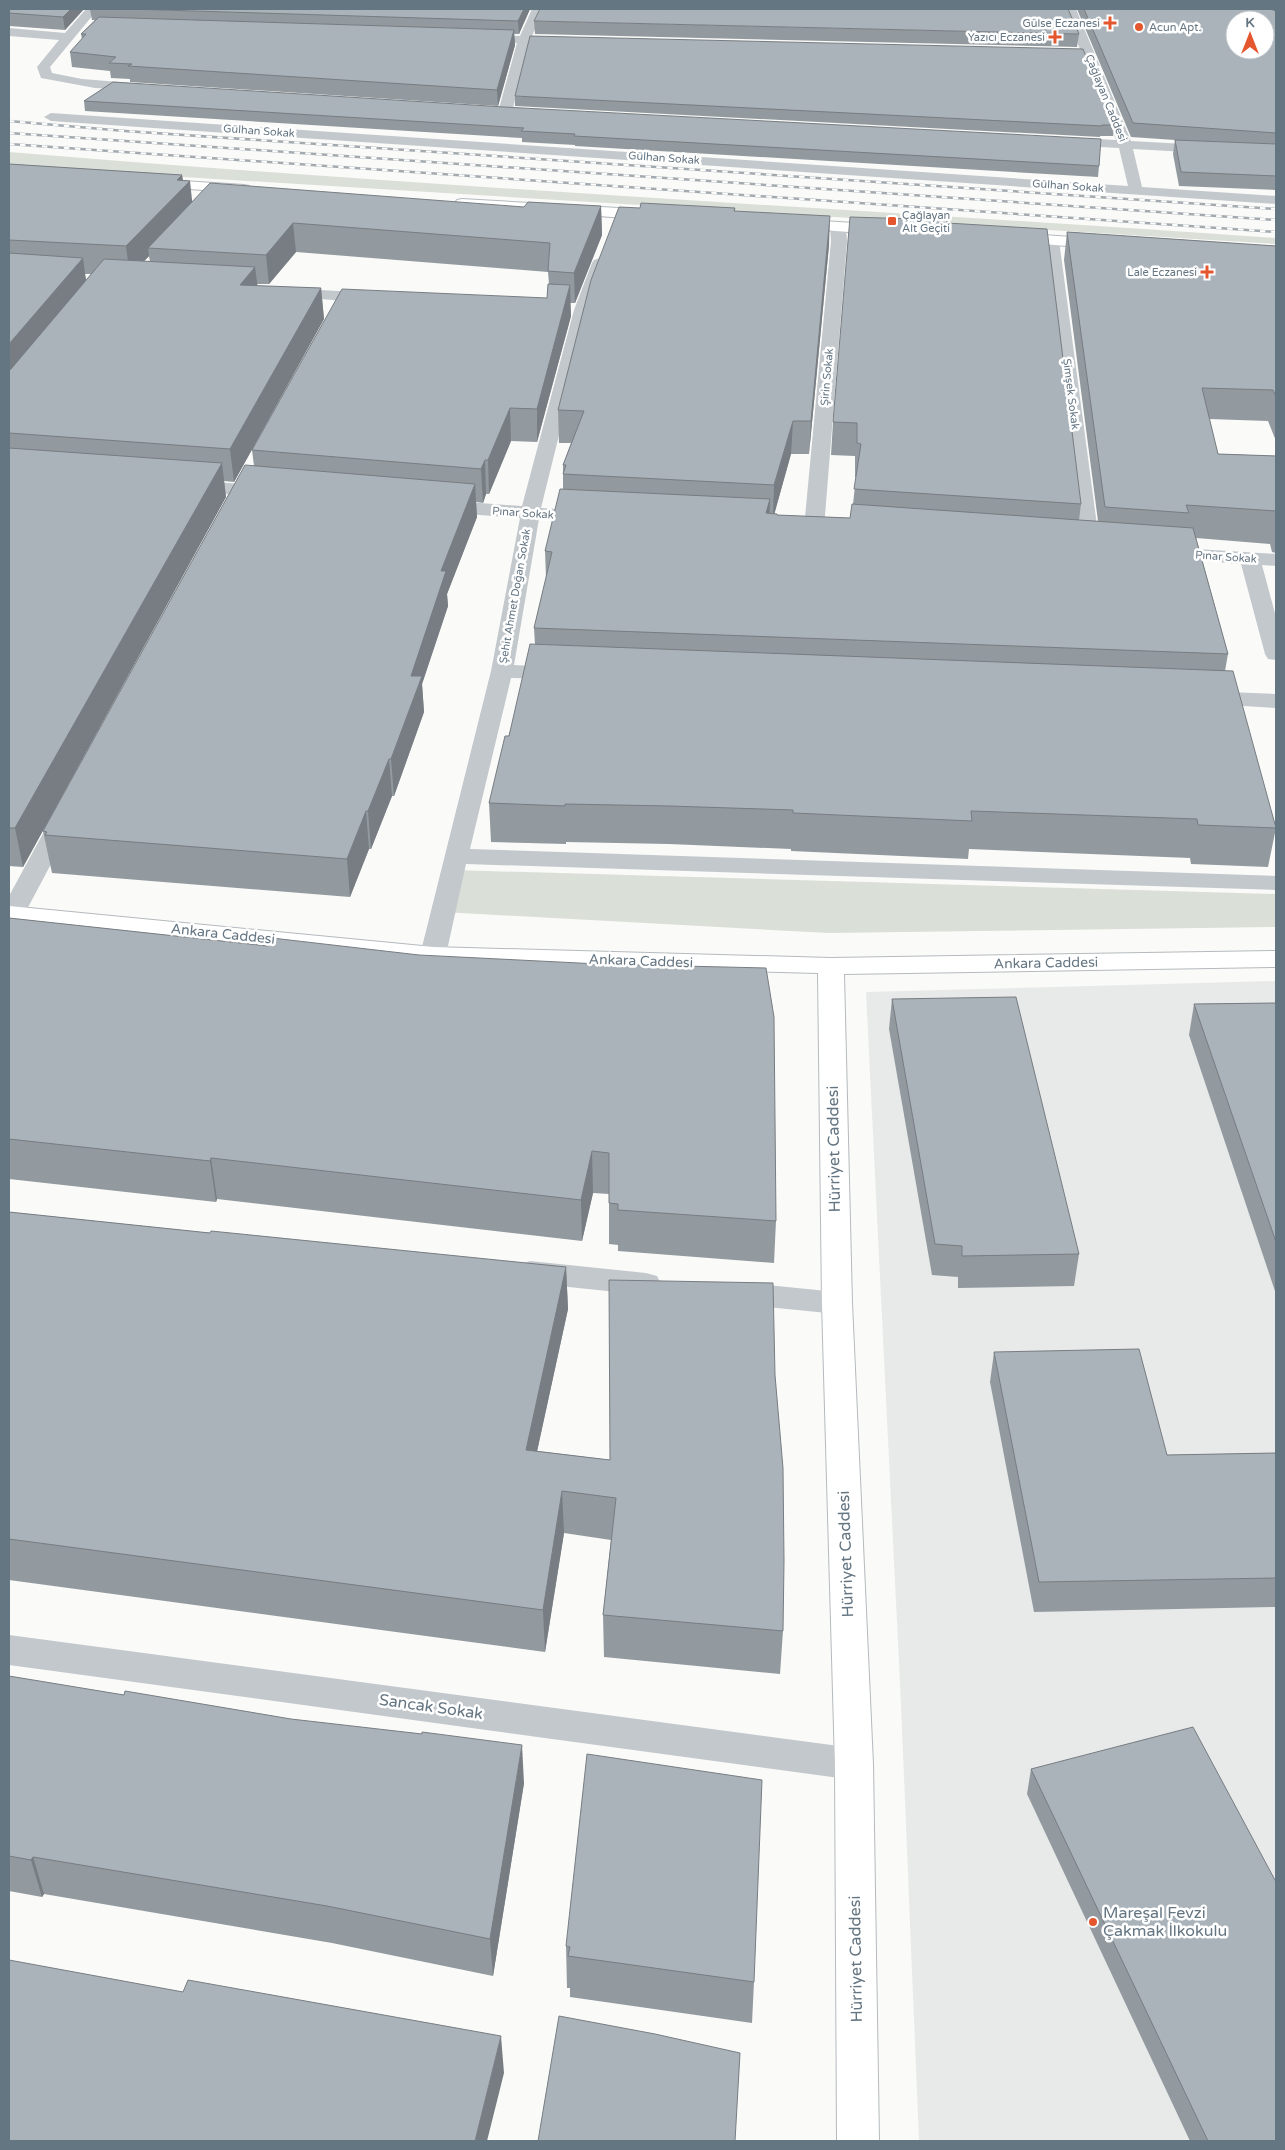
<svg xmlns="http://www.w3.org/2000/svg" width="1285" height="2150" font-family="'Varela Round',sans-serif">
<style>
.built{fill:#e8e9e9}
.green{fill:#dadfd7}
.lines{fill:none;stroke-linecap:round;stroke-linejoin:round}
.major-casing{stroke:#b5babe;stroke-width:2}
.minor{fill:#c3c8cc;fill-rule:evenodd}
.major{fill:#fff;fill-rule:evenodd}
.rail-casing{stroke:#a2aab0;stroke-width:2.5}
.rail{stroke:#fff;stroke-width:2;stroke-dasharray:5.5;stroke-linecap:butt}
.wall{fill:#929a9f;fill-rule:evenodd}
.shaded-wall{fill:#777d82}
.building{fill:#aab3b9;stroke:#777d82;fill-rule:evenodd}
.poi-dot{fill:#e4572e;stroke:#fff;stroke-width:2}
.labels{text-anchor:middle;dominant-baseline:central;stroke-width:5;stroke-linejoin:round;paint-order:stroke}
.far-poi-label{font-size:11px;fill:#657683;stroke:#fff;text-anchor:end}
.far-street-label{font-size:11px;fill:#657683;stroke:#fff}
.street-label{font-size:14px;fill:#657683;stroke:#fff}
.near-street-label{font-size:16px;fill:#657683;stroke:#fff}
.near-poi-label{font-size:16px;fill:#657683;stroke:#fff;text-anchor:start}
</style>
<rect width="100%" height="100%" fill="#fafaf8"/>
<polygon class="built" points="1276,981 1276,2141 919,2141 901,1704 866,992"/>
<g class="green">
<path d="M 9,152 C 431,187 854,209 1276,238 L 1276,244 L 53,169 L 9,164 Z"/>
<polygon points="453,870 1276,894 1276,927 828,933 442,912"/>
</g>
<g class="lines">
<defs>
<g id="major">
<polygon points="153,179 244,185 249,186 251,189 249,192 244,193 148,186 146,183 148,180"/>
<polygon points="462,199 654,210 659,212 662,215 659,218 654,220 457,206 455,203 457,200"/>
<polygon points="791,219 886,225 891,227 894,230 891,233 886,235 786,227 783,224 786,221"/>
<polygon points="1011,233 1103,239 1108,241 1111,244 1108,247 1103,249 1006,241 1003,238 1006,235"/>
<polygon points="9,906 433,947 831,958 1276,951 1276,967 844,974 852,1303 873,1764 879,2141 837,2141 835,1764 822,1303 818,973 433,963 9,921"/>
</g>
</defs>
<use href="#major" class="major-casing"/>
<g class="minor">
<polygon points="86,9 98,9 50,67 52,73 82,79 144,84 151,88 149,91 95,88 41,78 37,67 59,40 9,36 9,28 65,33"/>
<polygon points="532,9 544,9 532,36 566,37 572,41 566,45 529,44 512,112 510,115 500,115 498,112 517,43 477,42 471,38 477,34 520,36"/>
<polygon points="1064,9 1076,9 1131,141 1276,149 1276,157 1133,149 1142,187 1276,196 1276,204 51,121 44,117 51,113 1128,186 1119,148 1063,145 1056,141 1063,137 1116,140"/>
<polygon points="838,222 843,224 846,227 847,241 824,528 821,532 814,534 807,532 804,528 831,241 830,227 833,224"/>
<polygon points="1051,235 1056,237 1059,240 1100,548 1097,552 1090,554 1083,552 1080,548 1043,240 1046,237"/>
<polygon points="600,258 606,260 608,263 590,310 541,508 591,511 598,513 601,517 598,521 591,523 539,519 514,665 568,668 571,673 568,678 560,679 511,678 470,849 1276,876 1276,890 466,864 446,955 442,960 433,963 424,960 420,955 491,671 520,518 439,512 432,510 429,506 432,502 439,500 522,506 574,310 592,263 594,260"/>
<polygon points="285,288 374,293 380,295 382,298 380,301 374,303 279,296 277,293 279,290"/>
<polygon points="187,480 269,486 276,488 279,492 276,496 269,498 180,490 178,486 180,482"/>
<polygon points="1165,547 1276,554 1276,566 1262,565 1276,617 1276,660 1268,659 1265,654 1241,564 1158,557 1155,553 1158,549"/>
<polygon points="1203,691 1276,694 1276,708 1195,703 1192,698 1195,693"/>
<polygon points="64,810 72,812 76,817 25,913 21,918 9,920 9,896 52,817 56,812"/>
<polygon points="530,1261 646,1273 657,1276 661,1284 657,1292 646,1295 530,1283 519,1279 515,1272 519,1265"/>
<polygon points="736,1282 837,1292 848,1295 852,1303 848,1311 837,1314 736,1304 725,1301 721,1293 725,1285"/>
<polygon points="9,1635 854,1748 867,1753 873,1764 867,1775 854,1780 9,1665"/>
</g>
<use href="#major" class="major"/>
<defs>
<g id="rail">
<polyline points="9,121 125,131 1276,209"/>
<polyline points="9,133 1276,220"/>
<polyline points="9,144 1276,232"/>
</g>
</defs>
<use href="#rail" class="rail-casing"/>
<use href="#rail" class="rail"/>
</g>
<g class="wall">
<polygon points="9,9 84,9 65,30 9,26"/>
<polygon points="90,9 530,9 519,34 514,34 515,45 498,106 130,82 130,79 111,78 110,71 72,67 70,52 82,39 81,34 95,20 92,20"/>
<polygon points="1077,9 1271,9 1273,10 1276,11 1276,190 1179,186 1173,154 1175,140 1131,137"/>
<polygon points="534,21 1079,34 1077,47 535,34"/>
<polygon points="113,82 1099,166 1098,177 575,146 575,145 522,142 522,138 85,111 84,101"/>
<polygon points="515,96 1115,125 1113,136 1100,136 1100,137 515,106"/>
<path d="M 9,164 L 182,175 L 183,181 L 192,201 L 524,207 L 601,206 L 602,235 L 575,303 L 570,303 L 571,316 L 537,442 L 511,441 L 489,494 L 486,494 L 483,503 L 476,502 L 477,517 L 447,594 L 448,606 L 422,684 L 424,712 L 394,796 L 392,796 L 371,849 L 369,849 L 350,897 L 52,873 L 43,831 L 254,466 L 252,450 L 547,298 L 549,284 L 548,272 L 296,252 L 269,284 L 257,284 L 257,286 L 321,288 L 324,319 L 234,482 L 224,481 L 226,497 L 23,867 L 9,866 ZM 149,256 L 150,262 L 144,261 ZM 85,274 L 91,274 L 86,280 Z"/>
<polygon points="640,208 735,208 735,211 829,245 809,454 791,454 774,514 777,515 850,518 853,504 856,477 855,477 855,456 831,455 833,422 947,223 1081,504 1079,520 1098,521 1064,260 1067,232 1276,246 1276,441 1268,421 1209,419 1218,454 1276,456 1276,553 1272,552 1270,544 1196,538 1228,654 1225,671 1276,828 1268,867 1191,864 1190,858 969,849 968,859 791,851 791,849 669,844 566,842 566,844 491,842 489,803 535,645 534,628 546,578 545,551 563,489 563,465 571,443 559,443 558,410"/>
<polygon points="9,918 268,946 776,1221 774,1263 618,1251 618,1245 609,1244 609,1194 593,1193 582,1241 217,1199 216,1202 9,1179"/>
<polygon points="892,999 1079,1254 1074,1286 958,1288 958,1277 932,1275 889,1029"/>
<polygon points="1276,1003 1276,1294 1189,1035 1194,1004"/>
<polygon points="9,1212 210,1233 566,1267 568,1309 537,1451 610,1460 775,1375 783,1631 780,1674 604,1657 603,1615 611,1540 564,1533 545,1652 9,1580"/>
<polygon points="994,1352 1167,1455 1276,1453 1276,1607 1034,1612 990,1382"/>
<polygon points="9,1676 524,1783 493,1976 332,1943 44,1894 42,1897 9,1891"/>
<polygon points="1031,1769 1276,2141 1190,2141 1027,1794"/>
<polygon points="566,1946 754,1982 752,2023 570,1997 570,1988 567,1988"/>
</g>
<g class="shaded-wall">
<polygon points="71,9 84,9 65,30 63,17"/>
<polygon points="524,9 530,9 519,34 518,21"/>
<polygon points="514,30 515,45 498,106 497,90"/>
<polygon points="182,175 184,187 190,181 193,209 148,248 149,256 130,276 126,246 177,180"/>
<polygon points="601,206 602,235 575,303 574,273"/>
<polygon points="830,216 829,245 809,454 811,421"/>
<polygon points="293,223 296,252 269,284 266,255"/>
<polygon points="83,258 87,288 9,382 9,344"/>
<polygon points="255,267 259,297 240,285"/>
<polygon points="570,285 571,316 537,442 537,409"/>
<polygon points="321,288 324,319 234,482 230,449"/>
<polygon points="510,408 511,441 489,494 488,460"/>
<polygon points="793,421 791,454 773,519 774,485"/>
<polygon points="485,460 486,494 483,503 481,469"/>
<polygon points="222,463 226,497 23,867 15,828"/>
<polygon points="475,484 477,517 447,594 448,606 422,684 424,712 394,796 391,759 411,676 441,571"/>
<polygon points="770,499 769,534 766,513"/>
<polygon points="389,759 392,796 371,849 368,811"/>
<polygon points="366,811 369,849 350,897 347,859"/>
<polygon points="592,1151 593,1193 582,1241 581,1200"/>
<polygon points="211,1158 217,1199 216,1202 210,1161"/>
<polygon points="566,1267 568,1309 528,1493 526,1450"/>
<polygon points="562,1491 564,1533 545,1652 543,1610"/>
<polygon points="522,1745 524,1783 493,1976 490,1939"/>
<polygon points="33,1857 44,1894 42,1897 31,1860"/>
<polygon points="501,2036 504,2073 487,2141 475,2141"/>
</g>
<g class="building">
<polygon points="9,9 71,9 63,17 9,13"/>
<polygon points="129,9 524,9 518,21"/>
<polygon points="540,9 1068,9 1079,34 534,21"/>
<path d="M 1084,9 L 1271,9 L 1273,10 L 1276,11 L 1276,133 L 1133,123 ZM 1235,20 L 1265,20 L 1265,50 L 1235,50 Z"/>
<polygon points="99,17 514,30 497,90 128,66 132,64 109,63 116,57 70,52 86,34 81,34"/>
<polygon points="530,36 1083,49 1115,125 1102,125 1102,126 515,96"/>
<polygon points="113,82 504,107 1101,139 1099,166 574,136 575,134 521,131 524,128 84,101"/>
<polygon points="1175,140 1276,144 1276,176 1181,172"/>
<polygon points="9,164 182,175 177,180 190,181 126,246 9,240"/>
<polygon points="210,183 524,207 528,202 601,206 574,273 548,271 550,243 293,223 266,255 148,248"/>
<polygon points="641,203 735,208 734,211 830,216 811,421 793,421 774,485 563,474 566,465 563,465 584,411 558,410 591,280 619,207 640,208"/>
<polygon points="850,217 947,220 947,223 1047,229 1081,504 854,489 861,444 857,443 857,423 833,422"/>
<polygon points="1067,232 1276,246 1276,397 1273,390 1202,388 1218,454 1276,456 1276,513 1276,511 1186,505 1189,513 1105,507"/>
<polygon points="9,253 83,258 9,344"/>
<polygon points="104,259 255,267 240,285 321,288 230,449 9,433 9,370 11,369"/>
<polygon points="548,284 570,285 537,409 510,408 488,460 485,460 481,469 252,450 342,289 547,298"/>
<polygon points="9,448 222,463 15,828 9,828"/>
<polygon points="245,465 475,484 441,571 446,571 411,676 422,676 391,759 389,759 368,811 366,811 347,859 45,835 47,832 43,831"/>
<polygon points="560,489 770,499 766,513 777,514 777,515 850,518 852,504 1193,528 1228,654 534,628 552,552 545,551"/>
<polygon points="530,644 1233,671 1276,828 1198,825 1197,819 971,811 972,821 793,813 793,810 669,806 565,804 565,806 489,803 505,736 509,736"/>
<polygon points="9,918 268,946 272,938 419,955 599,964 766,968 774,1017 776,1221 618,1210 618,1204 609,1203 609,1153 592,1151 581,1200 211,1158 210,1161 9,1139"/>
<polygon points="1016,997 1079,1254 962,1256 962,1246 935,1244 892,999"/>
<polygon points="1276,1003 1276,1242 1194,1004"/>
<polygon points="9,1212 210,1233 211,1231 566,1267 526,1450 610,1460 609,1280 773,1283 775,1375 783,1468 784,1561 783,1631 603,1615 616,1498 562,1491 543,1610 9,1539"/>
<polygon points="1139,1349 1167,1455 1276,1453 1276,1578 1039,1582 994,1352"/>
<polygon points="9,1676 124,1695 125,1691 291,1719 422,1734 422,1732 522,1745 490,1939 327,1906 33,1857 31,1860 9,1856"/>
<polygon points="1193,1727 1276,1882 1276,2141 1208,2141 1031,1769"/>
<polygon points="587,1754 762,1780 754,1982 568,1956 570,1947 566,1946"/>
<polygon points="9,1960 183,1992 188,1980 501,2036 475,2141 9,2141"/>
<polygon points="559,2016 655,2034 740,2053 735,2141 538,2141"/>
</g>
<g class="poi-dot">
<path d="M1107.5 15.5h5v5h5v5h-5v5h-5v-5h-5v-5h5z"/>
<circle cx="1139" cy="27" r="5"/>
<path d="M1052.5 29.5h5v5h5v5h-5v5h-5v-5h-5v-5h5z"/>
<rect x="887" y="216" width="10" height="10" rx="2.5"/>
<path d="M1204.5 264.5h5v5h5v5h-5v5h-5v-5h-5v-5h5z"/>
<circle cx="1093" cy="1922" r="5"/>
</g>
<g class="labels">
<g class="far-poi-label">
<text x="1100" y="23">Gülse Eczanesi</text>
<text x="1149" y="27" text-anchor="start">Acun Apt.</text>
<text x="1045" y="37">Yazıcı Eczanesi</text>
<text x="902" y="215" text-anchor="start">Çağlayan<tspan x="902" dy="13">Alt Geçiti</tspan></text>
<text x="1197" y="272">Lale Eczanesi</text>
</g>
<g class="far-street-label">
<text transform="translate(1106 98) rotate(68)">Çağlayan Caddesi</text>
<text transform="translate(259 131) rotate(4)">Gülhan Sokak</text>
<text transform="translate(664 158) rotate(4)">Gülhan Sokak</text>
<text transform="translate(1068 186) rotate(4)">Gülhan Sokak</text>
<text transform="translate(827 377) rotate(-85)">Şirin Sokak</text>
<text transform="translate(1071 394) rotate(83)">Şimşek Sokak</text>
<text transform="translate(523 513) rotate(4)">Pınar Sokak</text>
<text transform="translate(1226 557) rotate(4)">Pınar Sokak</text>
<text transform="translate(515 596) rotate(-80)">Şehit Ahmet Doğan Sokak</text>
</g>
<g class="street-label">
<text transform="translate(223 934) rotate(6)">Ankara Caddesi</text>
<text transform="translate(641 961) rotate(2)">Ankara Caddesi</text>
<text transform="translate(1046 963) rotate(-1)">Ankara Caddesi</text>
</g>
<g class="near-street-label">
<text transform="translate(834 1149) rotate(-91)">Hürriyet Caddesi</text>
<text transform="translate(846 1554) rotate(-92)">Hürriyet Caddesi</text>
<text transform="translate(431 1707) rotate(8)">Sancak Sokak</text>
<text transform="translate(856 1959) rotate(-91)">Hürriyet Caddesi</text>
</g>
<g class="near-poi-label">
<text x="1103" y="1913">Mareşal Fevzi<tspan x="1103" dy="18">Çakmak İlkokulu</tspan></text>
</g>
</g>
<rect width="1285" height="2150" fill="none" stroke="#657683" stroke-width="20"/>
<g transform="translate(1250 35)"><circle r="24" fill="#ffffff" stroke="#c1c8cd"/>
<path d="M0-4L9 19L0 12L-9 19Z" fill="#e4572e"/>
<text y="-8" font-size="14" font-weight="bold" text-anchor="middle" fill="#657683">K</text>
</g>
</svg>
